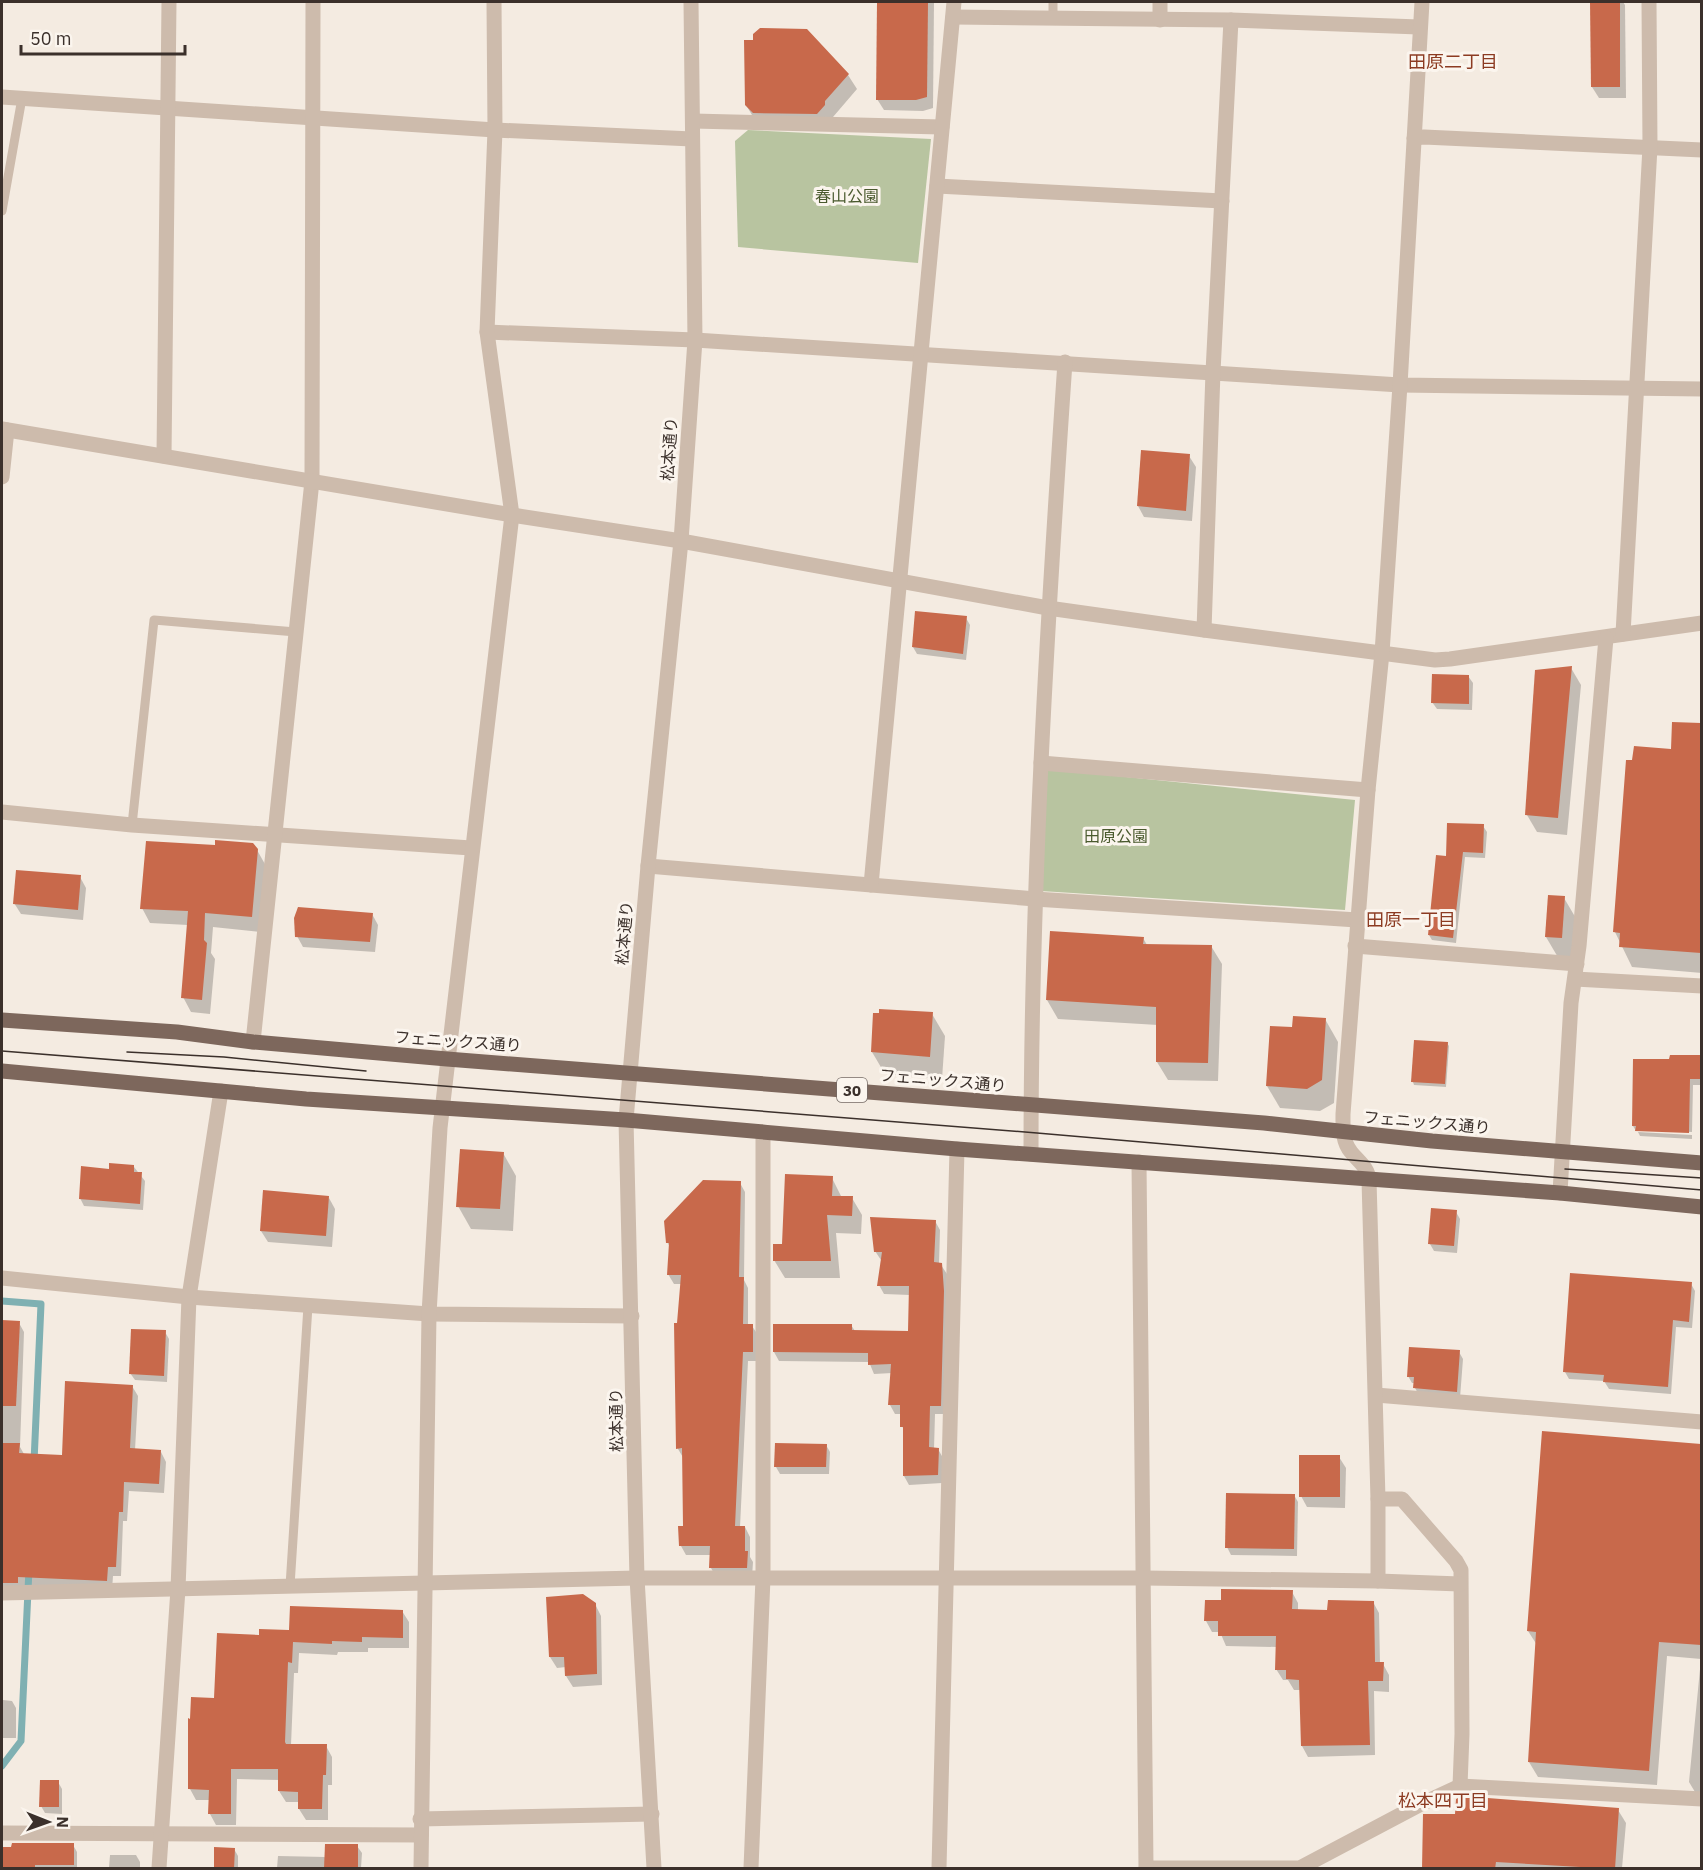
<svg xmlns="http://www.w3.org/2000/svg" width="1703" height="1870" font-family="'IBM Plex Sans','Noto Sans JP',sans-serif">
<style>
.green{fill:#b8c4a0}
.shadow{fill:#0003}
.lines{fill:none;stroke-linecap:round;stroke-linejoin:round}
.stream{stroke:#7fb0b2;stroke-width:7}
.building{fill:#c8694b}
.service{stroke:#cdbbac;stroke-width:9}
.minor{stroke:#cdbbac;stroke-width:15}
.tertiary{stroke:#cdbbac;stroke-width:15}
.primary{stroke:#7d675c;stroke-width:15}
.tram{stroke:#3b302b;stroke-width:1.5}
.labels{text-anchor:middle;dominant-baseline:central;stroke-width:6;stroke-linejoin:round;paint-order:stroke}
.shield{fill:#fbf5ee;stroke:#756b66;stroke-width:1.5}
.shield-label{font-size:15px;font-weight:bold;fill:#3b302b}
.park-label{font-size:16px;fill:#4a5a2e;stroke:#fbf5ee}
.street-label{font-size:16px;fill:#3b302b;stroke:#fbf5ee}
.neighbourhood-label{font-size:18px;fill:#8c3b22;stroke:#fbf5ee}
</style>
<rect width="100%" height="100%" fill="#f4ebe1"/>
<g class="green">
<polygon points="748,130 931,139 918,263 738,247 735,141"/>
<polygon points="1047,769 1355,800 1345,910 1041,891"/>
</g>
<g class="shadow">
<polygon points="878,2 934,2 933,108 923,111 884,110 877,99"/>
<polygon points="1592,2 1623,2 1625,5 1626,98 1599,98 1592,87"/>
<polygon points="755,42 848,75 857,89 833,117 833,121 755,120 746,105"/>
<polygon points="1142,452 1189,456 1196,467 1192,521 1144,517 1138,506"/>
<polygon points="966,618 970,625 966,660 917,654 913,647"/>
<polygon points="1571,668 1581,685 1567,835 1537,832 1527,815"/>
<polygon points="1468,676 1473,683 1472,710 1437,709 1432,702"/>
<polygon points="1673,724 1702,725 1702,973 1632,967 1615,932 1672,751"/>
<polygon points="1483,826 1487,832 1485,858 1465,857 1456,943 1432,940 1429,935 1447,858"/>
<polygon points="257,850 266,866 260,932 213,927 211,953 215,959 210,1014 191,1012 183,997 188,925 150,923 142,908"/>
<polygon points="80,877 86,888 83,920 21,914 14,903"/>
<polygon points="1564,898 1577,920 1574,960 1559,959 1546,937"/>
<polygon points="372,914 378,925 375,952 303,947 297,936"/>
<polygon points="1143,938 1147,945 1211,946 1222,964 1218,1081 1168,1080 1157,1062 1158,1025 1058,1019 1047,1000"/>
<polygon points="932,1014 945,1036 942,1079 885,1074 872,1052"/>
<polygon points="1325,1019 1338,1042 1334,1103 1320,1111 1280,1108 1267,1086 1293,1029"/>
<polygon points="1447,1043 1449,1046 1446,1087 1414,1085 1413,1082"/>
<polygon points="1671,1056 1702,1057 1702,1085 1693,1085 1692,1132 1637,1129 1636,1131 1633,1126 1671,1061"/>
<polygon points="1638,1132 1692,1135 1692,1139 1640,1136"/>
<polygon points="503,1153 516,1176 513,1231 471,1229 458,1206"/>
<polygon points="134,1167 145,1181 143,1210 84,1206 80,1198 110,1170"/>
<polygon points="832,1178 842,1198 852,1198 862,1215 861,1234 836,1233 840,1278 785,1278 774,1260"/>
<polygon points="740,1183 745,1192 744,1280 748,1288 748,1326 752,1326 758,1335 758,1361 748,1361 740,1527 745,1527 750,1537 750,1557 753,1562 752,1577 716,1577 711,1568 711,1555 686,1555 681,1546 684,1528 684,1459 678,1449 679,1325 682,1284 674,1284 668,1274 670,1247 667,1242"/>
<polygon points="329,1198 335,1209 332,1247 268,1242 261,1231"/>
<polygon points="1456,1212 1460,1219 1457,1253 1434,1251 1430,1244"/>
<polygon points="935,1221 940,1230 939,1264 941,1265 947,1274 945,1414 935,1414 934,1449 938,1449 943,1458 942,1483 909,1485 904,1476 905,1432 902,1426 901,1414 895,1414 890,1405 892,1373 874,1374 869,1362 779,1361 774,1352 774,1326 851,1325 855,1331 909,1332 910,1295 884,1294 879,1285 881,1260 875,1251"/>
<polygon points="1691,1284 1695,1291 1692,1328 1676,1327 1671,1394 1609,1389 1604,1381 1569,1379 1565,1372"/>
<polygon points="2,1322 19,1323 24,1332 20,1447 24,1454 64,1456 132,1386 138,1396 135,1450 161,1452 166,1462 164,1493 129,1491 127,1521 123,1521 121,1576 113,1576 112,1590 2,1592"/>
<polygon points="165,1332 169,1339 167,1382 135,1380 130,1373"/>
<polygon points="1459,1352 1463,1359 1460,1398 1419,1395 1415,1388 1415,1383 1412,1383 1408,1376"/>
<polygon points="1544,1433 1702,1445 1702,1797 1698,1797 1689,1782 1701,1659 1667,1656 1657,1785 1538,1777 1529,1762 1537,1645 1528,1631"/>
<polygon points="826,1445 830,1452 829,1474 780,1474 776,1467"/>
<polygon points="1339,1457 1346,1468 1345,1508 1307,1507 1301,1496"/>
<polygon points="1294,1495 1298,1502 1297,1556 1231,1555 1227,1547"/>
<polygon points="1292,1592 1298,1603 1298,1611 1329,1611 1373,1602 1379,1613 1380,1664 1383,1664 1389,1675 1389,1692 1374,1691 1375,1755 1308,1757 1302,1746 1301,1690 1294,1690 1288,1680 1283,1680 1276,1669 1277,1647 1226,1646 1220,1632 1212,1632 1206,1621 1223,1601"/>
<polygon points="595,1604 601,1616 602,1685 573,1687 566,1676 566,1667 557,1668 550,1657"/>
<polygon points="402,1611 409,1622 409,1648 368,1648 368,1652 338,1652 337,1655 299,1653 298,1673 294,1673 291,1745 326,1746 332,1757 332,1785 328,1785 328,1820 306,1820 299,1809 300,1802 286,1802 279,1791 280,1780 237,1779 236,1825 216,1825 210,1814 210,1800 196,1800 190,1789 215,1700 260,1636"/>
<polygon points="2,1637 3,1640 3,1700 12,1701 16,1708 16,1738 2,1738"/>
<polygon points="58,1782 62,1789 62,1814 45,1813 41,1806"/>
<polygon points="1618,1810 1626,1823 1622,1868 1424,1868"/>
<polygon points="73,1845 77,1852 77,1868 3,1868"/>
<polygon points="357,1846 362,1853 361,1868 277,1868 278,1856 326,1857"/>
<polygon points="234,1849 238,1856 238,1868 215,1868"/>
<polygon points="110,1855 136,1855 140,1862 140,1868 109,1868"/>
</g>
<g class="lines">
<g class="stream">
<polyline points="2,1301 41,1304 34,1462"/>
<polyline points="2,1766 21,1741 29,1569"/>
</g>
</g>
<g class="building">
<polygon points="877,2 928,2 927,97 916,100 876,100"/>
<polygon points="1590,2 1620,2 1620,87 1591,87"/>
<polygon points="760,28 807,29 849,74 825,101 825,105 817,114 753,113 745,105 744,40 753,40 753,34"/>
<polygon points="1141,450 1190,454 1186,511 1137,506"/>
<polygon points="915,611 967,616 963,654 912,647"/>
<polygon points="1572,666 1558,818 1525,815 1535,670"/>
<polygon points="1432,674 1469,675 1469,704 1431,703"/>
<polygon points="1672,722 1701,723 1701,953 1619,947 1620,933 1613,932 1626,760 1632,760 1634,746 1671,749"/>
<polygon points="1447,823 1484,824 1483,853 1463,852 1453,938 1428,935 1436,855 1446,856"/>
<polygon points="215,840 253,843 258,849 252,917 205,913 204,940 207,943 202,1000 181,998 188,911 140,909 146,841 215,845"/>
<polygon points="16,870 81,875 78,910 13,904"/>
<polygon points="1548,895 1565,896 1562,938 1545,937"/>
<polygon points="298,907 373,913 370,942 295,937 294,918"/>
<polygon points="1050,931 1144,937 1143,944 1212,945 1208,1063 1156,1062 1156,1007 1046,1000"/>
<polygon points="879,1009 933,1012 930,1057 871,1052 873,1013 879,1013"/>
<polygon points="1293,1016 1326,1018 1322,1080 1307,1089 1266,1086 1270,1026 1292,1027"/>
<polygon points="1414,1040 1448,1042 1445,1084 1411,1082"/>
<polygon points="1670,1055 1701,1055 1701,1079 1690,1079 1689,1133 1635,1131 1636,1126 1632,1126 1633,1059 1669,1059"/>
<polygon points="460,1149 504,1152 500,1209 456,1207"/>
<polygon points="109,1163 134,1165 134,1172 142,1172 140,1204 79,1199 81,1166 109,1169"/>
<polygon points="785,1174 833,1176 832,1196 853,1196 852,1216 827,1215 831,1261 773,1261 773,1244 782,1244"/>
<polygon points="703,1180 741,1181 739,1277 744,1277 743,1324 753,1324 753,1352 743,1352 735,1526 745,1526 745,1551 748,1551 747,1568 709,1568 710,1546 679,1546 678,1526 683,1526 682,1448 676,1449 674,1323 677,1323 681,1275 667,1275 669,1243 666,1243 664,1221"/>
<polygon points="263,1190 329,1196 326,1236 260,1231"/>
<polygon points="1431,1208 1457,1210 1454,1246 1428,1244"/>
<polygon points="870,1217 936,1220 934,1262 942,1263 944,1291 941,1406 930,1406 929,1447 939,1448 938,1475 903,1476 903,1427 900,1427 900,1405 888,1405 891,1364 868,1365 868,1353 773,1352 773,1324 852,1324 852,1330 908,1331 909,1286 877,1286 882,1252 874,1252"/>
<polygon points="1570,1273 1692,1282 1689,1322 1673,1320 1668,1387 1603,1382 1604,1375 1563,1372"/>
<polygon points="2,1320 20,1321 16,1406 2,1406"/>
<polygon points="131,1329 166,1330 164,1376 129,1374"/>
<polygon points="1409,1347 1460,1350 1457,1392 1413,1388 1414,1377 1407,1377"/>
<polygon points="65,1381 133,1385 130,1448 161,1450 159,1484 124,1482 123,1512 119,1512 116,1567 108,1567 107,1581 18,1577 18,1583 2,1583 2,1443 20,1443 19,1453 62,1455"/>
<polygon points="1542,1431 1701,1444 1701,1645 1659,1642 1649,1771 1528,1762 1536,1632 1527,1631"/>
<polygon points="775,1443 827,1444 826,1467 774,1467"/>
<rect x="1299" y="1455" width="41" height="42"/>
<polygon points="1226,1493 1295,1494 1294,1549 1225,1548"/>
<polygon points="1221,1589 1293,1590 1292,1609 1327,1610 1328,1600 1374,1601 1375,1662 1384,1662 1383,1681 1368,1681 1370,1745 1301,1746 1299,1680 1286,1679 1286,1670 1275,1670 1276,1636 1218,1636 1218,1621 1204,1621 1205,1600 1221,1600"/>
<polygon points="583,1594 596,1603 597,1674 565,1676 564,1657 549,1657 546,1597"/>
<polygon points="290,1606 403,1610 403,1638 362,1637 362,1642 332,1641 332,1644 293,1642 292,1663 288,1662 285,1742 286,1744 327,1744 326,1775 323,1775 322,1809 298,1809 298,1792 278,1791 278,1769 231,1769 231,1814 208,1814 209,1790 188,1789 188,1718 190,1719 191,1697 214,1698 217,1633 259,1635 259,1629 289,1630"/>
<polygon points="40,1780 59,1780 59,1807 39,1807"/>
<polygon points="1462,1796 1619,1808 1615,1869 1496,1862 1495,1869 1422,1869 1423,1814 1455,1814 1456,1799"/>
<polygon points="12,1843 74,1843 74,1865 35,1865 35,1869 2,1869 2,1847 11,1847"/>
<polygon points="325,1844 358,1844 358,1869 324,1869"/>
<polygon points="214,1847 235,1848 234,1869 214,1869"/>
</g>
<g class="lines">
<g class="service">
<polyline points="1053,18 1053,2"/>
<polyline points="2,211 22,98"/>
<polyline points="132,825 154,620 296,632"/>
<polyline points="290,1586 308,1306"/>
</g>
<g class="minor">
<polyline points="953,17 1231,20 1419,27"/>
<polyline points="1160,20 1160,2"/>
<polyline points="2,97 495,130 692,139"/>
<polyline points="693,121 942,127"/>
<polyline points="1414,138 1424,137 1702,150"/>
<polyline points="937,186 1222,201"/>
<polyline points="487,332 695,340 1400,385 1702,389"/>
<polyline points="2,477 7,430"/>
<polyline points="681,541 1048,608 1204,630 1435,660 1450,659 1702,623"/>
<polyline points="1204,630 1213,372 1231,20"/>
<polyline points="1623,634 1650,147 1649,2"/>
<polyline points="1041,763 1368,790"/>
<polyline points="2,812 132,825 471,848"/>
<polyline points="648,866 1035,899 1357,920"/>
<polyline points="871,885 954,2"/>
<polyline points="1355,946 1577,964"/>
<polyline points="1575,979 1702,986"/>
<polyline points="253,1042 312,481 313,2"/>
<path d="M 1031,1154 C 1031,890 1047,626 1065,362"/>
<polyline points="1560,1193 1571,1003 1579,946 1606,638"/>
<polyline points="2,1278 189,1297 429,1314 632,1316"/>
<polyline points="1376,1395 1702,1422"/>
<polyline points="1378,1499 1402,1499 1456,1561 1461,1570 1462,1734 1460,1786"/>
<polyline points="1378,1581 1460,1584"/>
<polyline points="2,1593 637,1578"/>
<polyline points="420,1819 652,1814"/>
<polyline points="2,1833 421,1835"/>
<polyline points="159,1868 178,1589 189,1297 221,1091"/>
<polyline points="421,1868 429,1314 440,1128 512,515 487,332 495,130 494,2"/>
<polyline points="751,1868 763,1578 763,1132"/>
<polyline points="939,1868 957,1149"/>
<polyline points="1146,1868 1300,1868 1419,1805 1460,1786 1702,1799"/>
</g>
<g class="tertiary">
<polyline points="2,429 512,515 681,541"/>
<polyline points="164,456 169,2"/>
<polyline points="1139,1162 1146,1868"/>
<path d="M 637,1578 L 1144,1578 L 1378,1581 L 1378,1499 L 1369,1180 C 1368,1167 1358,1161 1351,1152 C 1342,1141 1343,1128 1343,1114 L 1368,790 L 1382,653 L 1400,385 L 1422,2"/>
<polyline points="654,1868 637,1578 626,1120 648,866 681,541 695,340 691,2"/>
</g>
<g class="primary">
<polyline points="2,1020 177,1032 253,1042 447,1059 1264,1123 1432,1141 1702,1163"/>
<polyline points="2,1071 306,1099 626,1120 957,1149 1560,1193 1702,1207"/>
</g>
<g class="tram">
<polyline points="2,1051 1037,1133 1702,1190"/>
<polyline points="127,1052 224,1057 366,1071"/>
<polyline points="1565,1169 1702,1178"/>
</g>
</g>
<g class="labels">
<rect class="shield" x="837" y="1078" width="30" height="24" rx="4.5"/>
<g class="shield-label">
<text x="852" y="1090">30</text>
</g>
<g class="park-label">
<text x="847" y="196">春山公園</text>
<text x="1116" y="836">田原公園</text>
</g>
<g class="street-label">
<text transform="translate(669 449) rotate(-86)">松本通り</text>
<text transform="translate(624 933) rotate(-85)">松本通り</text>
<text transform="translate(458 1041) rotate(4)">フェニックス通り</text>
<text transform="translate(943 1080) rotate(5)">フェニックス通り</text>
<text transform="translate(1427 1122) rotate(5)">フェニックス通り</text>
<text transform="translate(616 1420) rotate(-91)">松本通り</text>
</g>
<g class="neighbourhood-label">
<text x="1453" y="61">田原二丁目</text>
<text x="1411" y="919">田原一丁目</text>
<text x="1443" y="1800">松本四丁目</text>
</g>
</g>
<rect width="1703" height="1870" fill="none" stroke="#3b302b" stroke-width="6"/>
<g transform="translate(48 1822) rotate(91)" stroke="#fbf5ee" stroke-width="4.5" paint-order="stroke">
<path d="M0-4.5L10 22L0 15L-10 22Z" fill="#3b302b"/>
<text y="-9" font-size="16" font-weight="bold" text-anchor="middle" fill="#3b302b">N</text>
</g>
<path d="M21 45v9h164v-9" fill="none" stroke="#3b302b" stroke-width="3"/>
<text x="30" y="45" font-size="18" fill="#3b302b" stroke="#fbf5ee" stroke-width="4.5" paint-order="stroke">50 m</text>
</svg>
